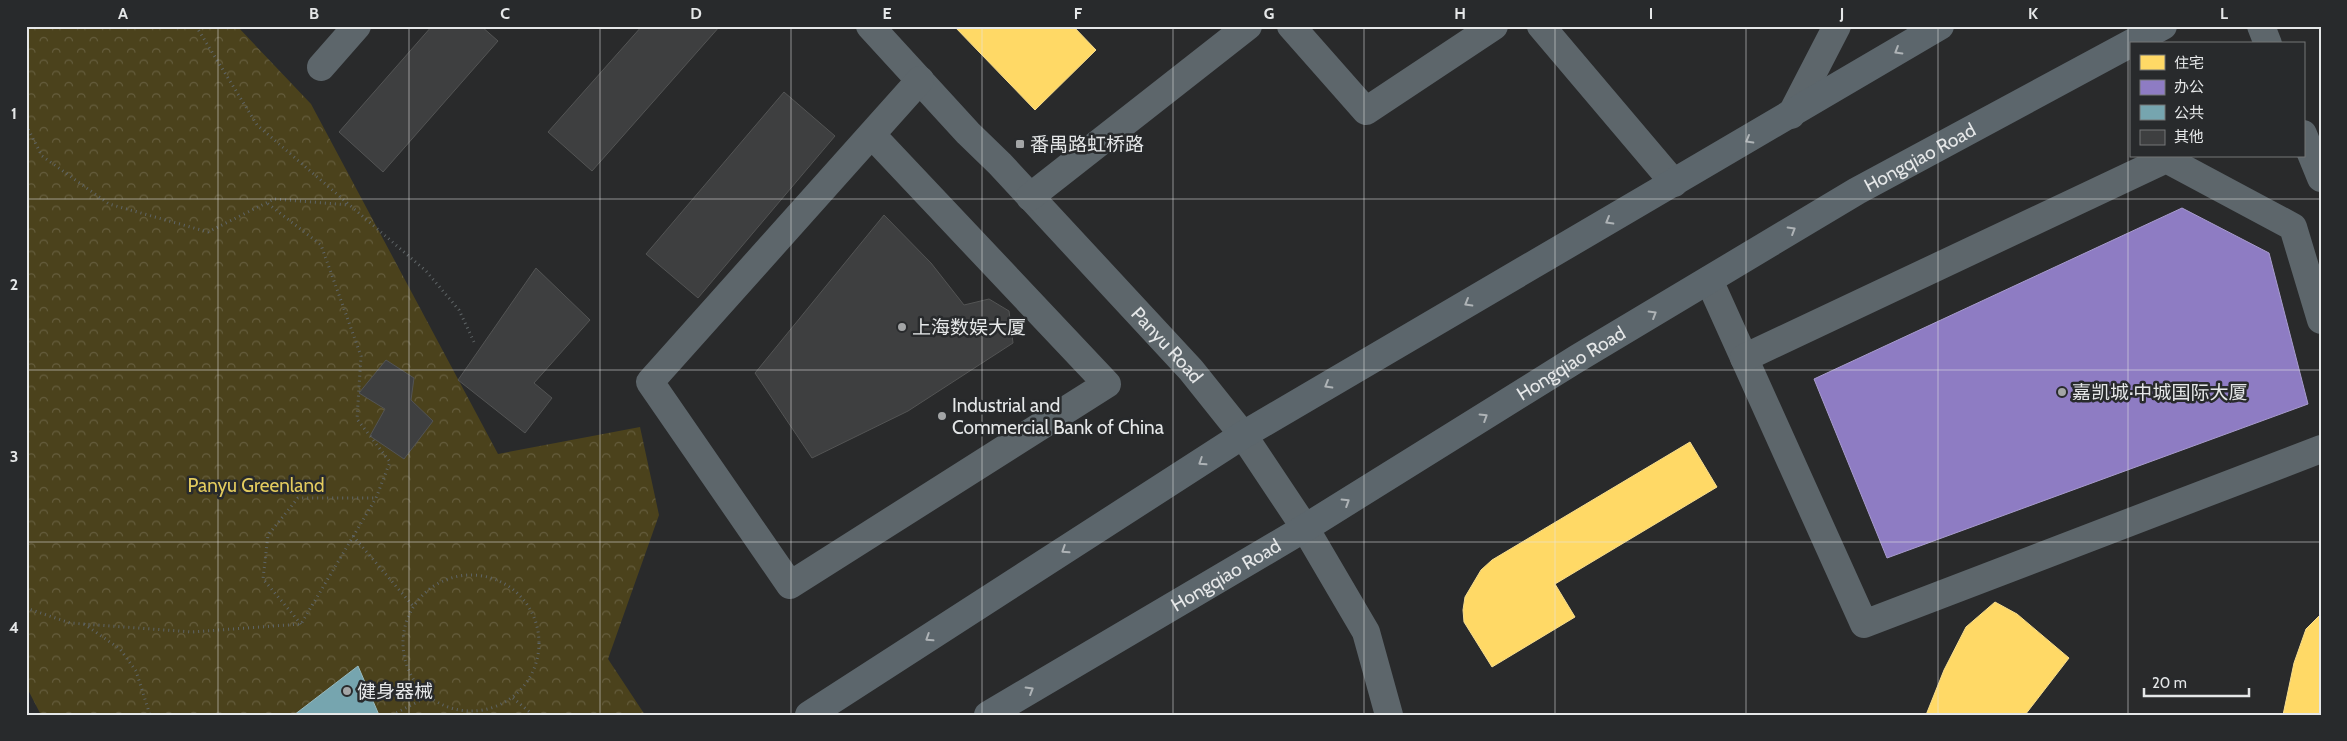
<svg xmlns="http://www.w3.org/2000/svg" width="2347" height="741" font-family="Cabin,'Noto Sans SC',sans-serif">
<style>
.forest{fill:url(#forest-crowns)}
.homes{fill:#ffd966;stroke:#f7dd8d}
.offices{fill:#8e7cc3;stroke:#a89cce}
.public{fill:#76a5af;stroke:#97b9c0}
.building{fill:#3e3f40;stroke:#535454}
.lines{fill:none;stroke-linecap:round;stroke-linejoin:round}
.path{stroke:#5f6567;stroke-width:3;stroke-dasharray:1 4;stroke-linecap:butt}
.minor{stroke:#5d666b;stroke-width:28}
.major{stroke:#5c666c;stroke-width:28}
.oneway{stroke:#aeb3b6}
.grid{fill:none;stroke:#e5e7e8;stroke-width:1;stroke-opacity:0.55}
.poi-dot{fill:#a3a5a6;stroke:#282a2c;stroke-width:2}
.labels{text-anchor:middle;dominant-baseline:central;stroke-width:5;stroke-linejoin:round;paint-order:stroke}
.poi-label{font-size:19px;fill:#e5e7e8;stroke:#282a2c;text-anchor:start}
.street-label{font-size:19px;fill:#e5e7e8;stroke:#282a2c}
.park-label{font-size:19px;fill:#e3cb5e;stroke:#282a2c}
.neatline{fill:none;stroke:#e5e7e8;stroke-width:2}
.grid-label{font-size:16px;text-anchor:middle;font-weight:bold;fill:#e5e7e8}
</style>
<defs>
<pattern id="forest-crowns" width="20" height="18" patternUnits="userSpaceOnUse" patternTransform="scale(1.25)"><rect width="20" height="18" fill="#4b421c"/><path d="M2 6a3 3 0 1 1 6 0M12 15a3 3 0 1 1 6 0" fill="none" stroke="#655d3d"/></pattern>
</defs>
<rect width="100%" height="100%" fill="#292a2b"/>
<polygon class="forest" points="26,26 237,26 311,104 498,454 640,427 659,515 608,659 645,715 41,715 26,686"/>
<g class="homes">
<polygon points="954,26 1073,26 1096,50 1035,110"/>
<polygon points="1690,442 1717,487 1555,584 1575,617 1492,667 1464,622 1463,610 1465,597 1481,570 1492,560"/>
<polygon points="1995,602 2017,614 2069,658 2025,715 1926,715 1944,670 1966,627"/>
<polygon points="2321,614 2321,715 2283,715 2294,663 2306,629"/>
</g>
<polygon class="offices" points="2182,208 2269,253 2308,404 1887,558 1814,379"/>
<polygon class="public" points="358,666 379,715 294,715"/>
<g class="building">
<polygon points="432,26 481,26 498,41 383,172 339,132"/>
<polygon points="642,26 720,26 592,171 548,132"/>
<polygon points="784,92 835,136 698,298 646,254"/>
<polygon points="884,215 931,263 964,305 989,299 1009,311 1013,343 908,411 812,458 755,373"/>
<polygon points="536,268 590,320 534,383 552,398 525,433 458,380"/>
<polygon points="386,360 414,378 411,400 433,421 404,459 370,436 385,409 359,393"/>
</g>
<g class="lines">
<g class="path">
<polyline points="196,26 257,125 426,271 459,310 474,342"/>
<polyline points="26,125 42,156 109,204 208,232 274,199 349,205"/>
<polyline points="353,536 413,606"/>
<circle cx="471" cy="643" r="68"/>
<polyline points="26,608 70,623 192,632 301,624 376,498 390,462 357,419 361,356 321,245 267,203"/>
<polyline points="84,624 120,649 136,671 150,715"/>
<polyline points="301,624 263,579 268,535 298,498 375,498"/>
<polyline points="513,698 533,715"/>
<polyline points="392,715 427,697"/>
</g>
<g class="minor">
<path id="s1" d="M 870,26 L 968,133 L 1000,164 L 1191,370 L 1243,435 L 1305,528 L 1366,632 L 1389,715"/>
<polyline points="1291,26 1366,111 1494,26"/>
<polyline points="1541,26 1674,183"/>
<polyline points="2261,26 2268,44"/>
<polyline points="321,67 357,26"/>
<polyline points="1791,115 1837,26"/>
<polyline points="2303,134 2321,178"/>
<polyline points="872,135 1107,384 790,585 650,382 920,80"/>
<polyline points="1030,197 1248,26"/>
<polyline points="1709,280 1864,624 2321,449"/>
<polyline points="1744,358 2166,159 2293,227 2321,320"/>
</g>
<g class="major">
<polyline points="809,715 1243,435 1940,26"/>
<path id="s2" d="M 988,715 L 1305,528 L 1578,358 L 1857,191 L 2163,26"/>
</g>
</g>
<defs><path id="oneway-chevron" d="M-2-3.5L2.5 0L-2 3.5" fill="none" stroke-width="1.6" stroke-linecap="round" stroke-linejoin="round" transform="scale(1.25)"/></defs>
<g class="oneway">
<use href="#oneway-chevron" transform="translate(1898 51) rotate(149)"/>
<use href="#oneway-chevron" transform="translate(1749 140) rotate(150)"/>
<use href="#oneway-chevron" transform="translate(1609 221) rotate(150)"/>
<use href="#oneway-chevron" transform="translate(1792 230) rotate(-31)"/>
<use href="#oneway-chevron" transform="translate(1468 303) rotate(150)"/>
<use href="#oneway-chevron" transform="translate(1653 314) rotate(-31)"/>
<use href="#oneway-chevron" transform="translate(1328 385) rotate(150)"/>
<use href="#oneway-chevron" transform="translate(1484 417) rotate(-32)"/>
<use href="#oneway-chevron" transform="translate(1202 462) rotate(147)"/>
<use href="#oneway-chevron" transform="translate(1346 502) rotate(-32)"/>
<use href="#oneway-chevron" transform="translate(1065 550) rotate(147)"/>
<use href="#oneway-chevron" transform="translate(929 638) rotate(147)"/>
<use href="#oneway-chevron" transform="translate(1030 690) rotate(-31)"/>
</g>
<path class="grid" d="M 218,26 L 218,715M 409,26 L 409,715M 600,26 L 600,715M 791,26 L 791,715M 982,26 L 982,715M 1173,26 L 1173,715M 1364,26 L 1364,715M 1555,26 L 1555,715M 1746,26 L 1746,715M 1938,26 L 1938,715M 2128,26 L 2128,715M 26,199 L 2321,199M 26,370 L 2321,370M 26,542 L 2321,542"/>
<g class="poi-dot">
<rect x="1015" y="139" width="10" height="10" rx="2.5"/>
<circle cx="902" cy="327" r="5"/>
<circle cx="2062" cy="392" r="5"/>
<circle cx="942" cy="416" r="5"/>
<circle cx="347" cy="691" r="5"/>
</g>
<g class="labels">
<g class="poi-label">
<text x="1030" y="144">番禺路虹桥路</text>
<text x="912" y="327">上海数娱大厦</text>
<text x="2072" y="392">嘉凯城·中城国际大厦</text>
<text x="952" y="405">Industrial and<tspan x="952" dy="22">Commercial Bank of China</tspan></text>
<text x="357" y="691">健身器械</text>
</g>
<g class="street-label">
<text stroke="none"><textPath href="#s2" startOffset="1086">Hongqiao Road</textPath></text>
<text stroke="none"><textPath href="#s1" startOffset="436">Panyu Road</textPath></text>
<text stroke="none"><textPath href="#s2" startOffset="681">Hongqiao Road</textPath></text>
<text stroke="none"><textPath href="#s2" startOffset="276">Hongqiao Road</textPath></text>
</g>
<g class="park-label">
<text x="256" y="485">Panyu Greenland</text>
</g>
</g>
<rect width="2347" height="741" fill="none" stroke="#282a2c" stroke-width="55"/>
<rect x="2130" y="42" width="175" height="115" fill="#282a2c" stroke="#747677"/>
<rect x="2140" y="55" width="25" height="15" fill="#ffd966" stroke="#747677"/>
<text x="2174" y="68" font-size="15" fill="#e5e7e8">住宅</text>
<rect x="2140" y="80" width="25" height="15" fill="#8e7cc3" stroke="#747677"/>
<text x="2174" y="92" font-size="15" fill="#e5e7e8">办公</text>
<rect x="2140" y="105" width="25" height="15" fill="#76a5af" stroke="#747677"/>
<text x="2174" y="118" font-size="15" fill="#e5e7e8">公共</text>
<rect x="2140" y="130" width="25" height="15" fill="#3e3f40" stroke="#747677"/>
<text x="2174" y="142" font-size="15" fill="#e5e7e8">其他</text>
<path d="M2144 688v8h105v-8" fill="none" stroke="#e5e7e8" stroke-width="2.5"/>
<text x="2152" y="688" font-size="15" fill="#e5e7e8" stroke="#282a2c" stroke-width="4" paint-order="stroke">20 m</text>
<rect x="28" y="28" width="2292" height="686" class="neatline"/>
<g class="grid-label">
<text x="123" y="19">A</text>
<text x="314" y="19">B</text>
<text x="505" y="19">C</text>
<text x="696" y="19">D</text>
<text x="887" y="19">E</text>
<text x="1078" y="19">F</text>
<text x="1269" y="19">G</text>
<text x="1460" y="19">H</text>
<text x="1651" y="19">I</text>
<text x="1842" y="19">J</text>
<text x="2033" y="19">K</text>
<text x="2224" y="19">L</text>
<text x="14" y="119">1</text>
<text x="14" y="290">2</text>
<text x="14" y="462">3</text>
<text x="14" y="633">4</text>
</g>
</svg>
